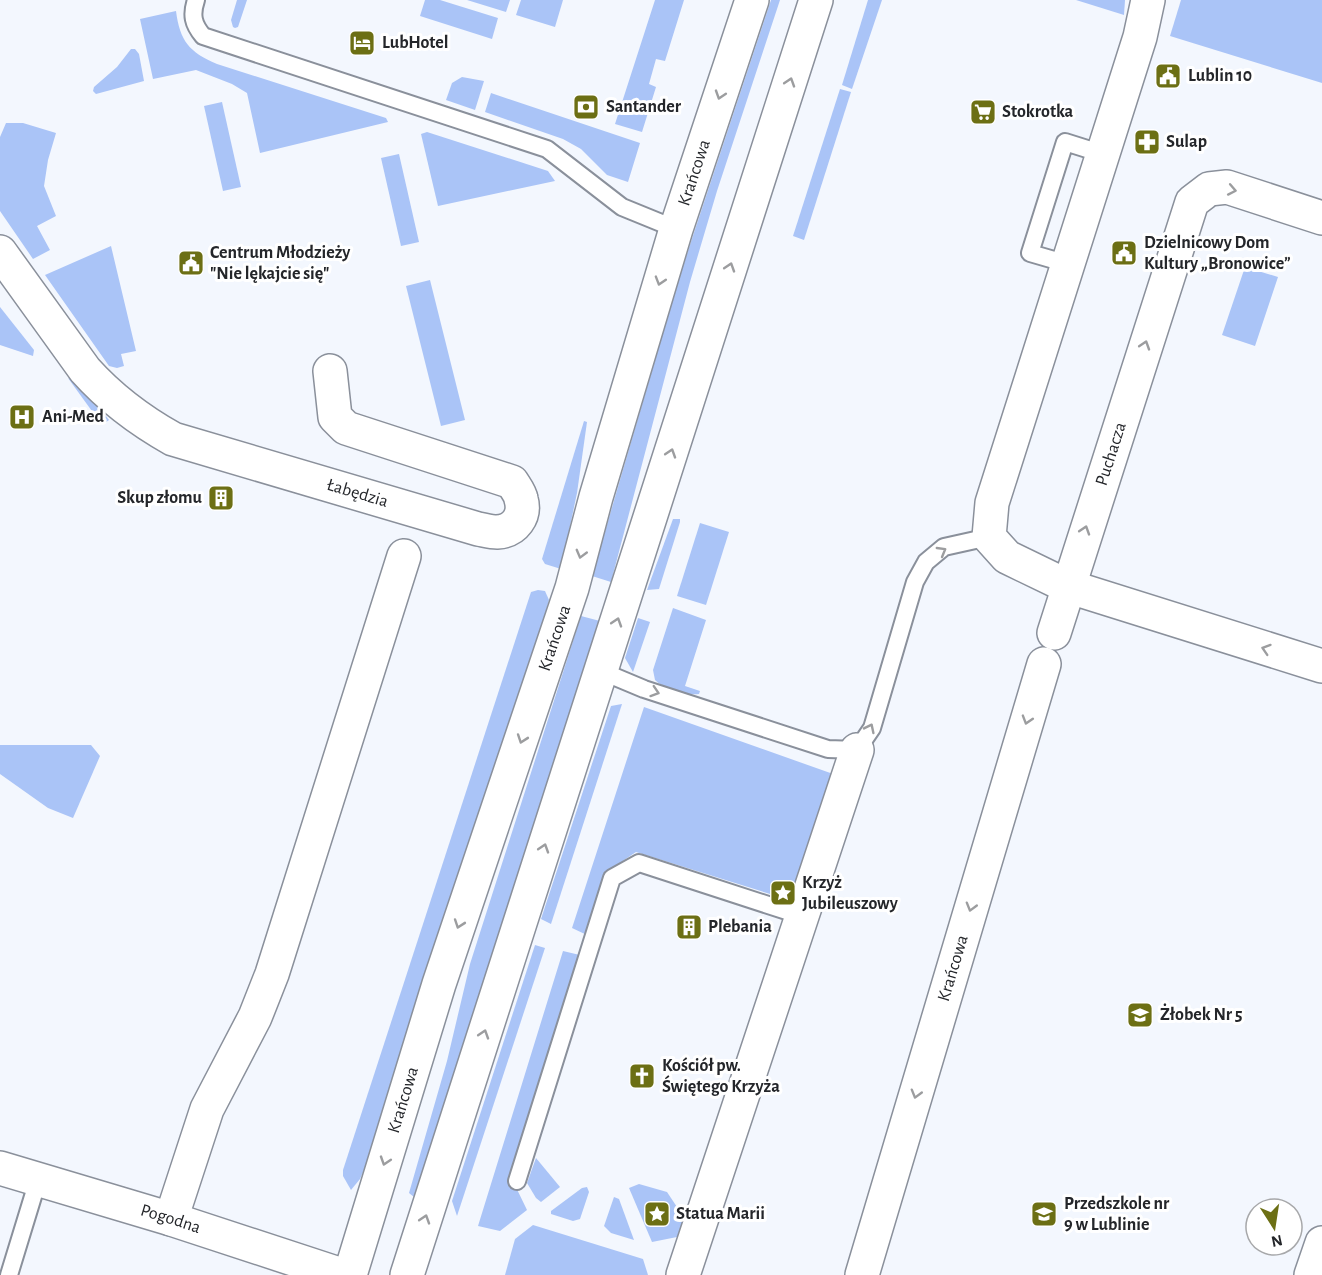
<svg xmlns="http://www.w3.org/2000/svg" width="1322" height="1275" font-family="'Alegreya Sans',sans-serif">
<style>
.green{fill:#aac4f7}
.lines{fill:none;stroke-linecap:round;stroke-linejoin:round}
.service-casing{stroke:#8a909b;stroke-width:20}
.minor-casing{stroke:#8a909b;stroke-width:36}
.primary-casing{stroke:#8a909b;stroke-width:36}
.service{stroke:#fff;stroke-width:16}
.minor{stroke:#fff;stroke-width:33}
.primary{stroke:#fff;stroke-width:33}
.oneway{stroke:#9c9d9f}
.labels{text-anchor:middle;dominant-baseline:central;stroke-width:6;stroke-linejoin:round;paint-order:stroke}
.poi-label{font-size:18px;font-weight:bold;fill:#24262a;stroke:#fff;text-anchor:start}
.street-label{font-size:18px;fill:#24262a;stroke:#fff}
</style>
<rect width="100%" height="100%" fill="#f3f7fe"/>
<g class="green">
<polygon points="237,0 247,0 238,27 235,28 233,27 231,20"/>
<polygon points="425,0 440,0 498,18 492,39 420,16"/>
<polygon points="467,0 510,0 506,12"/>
<polygon points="521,0 563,0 555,27 516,15"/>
<polygon points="655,0 684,0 665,61 656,59 649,84 656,87 642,132 615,124"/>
<polygon points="771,0 780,0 717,191 690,282 611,582 592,576 679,278"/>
<polygon points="868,0 882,0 852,89 842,85"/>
<polygon points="1076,0 1125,0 1124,15"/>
<polygon points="1181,0 1322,0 1322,83 1170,36"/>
<path d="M 176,11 C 180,41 189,52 217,64 L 386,118 L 388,122 L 260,153 L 247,93 L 232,84 L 196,70 L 153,79 L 140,19 Z"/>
<polygon points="131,49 135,49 139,54 144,81 96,94 93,91 94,87 117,67"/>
<polygon points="462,77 484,81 475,110 446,100 452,83"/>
<polygon points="840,89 851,92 804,240 793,236"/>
<polygon points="491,93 640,143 628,182 607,175 581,149 563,139 485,112"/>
<polygon points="222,102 241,187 223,191 204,106"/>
<polygon points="6,123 23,123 56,133 48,160 44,186 56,216 37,226 50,250 33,259 0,211 0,137"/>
<polygon points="427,132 548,171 555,181 438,206 421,134"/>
<polygon points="399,154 419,242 401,246 381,158"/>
<polygon points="111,246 136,351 121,354 124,366 117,368 109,366 45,275"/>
<polygon points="1245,267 1278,277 1255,346 1222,335"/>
<polygon points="430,280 465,420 441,426 406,286"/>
<polygon points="0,307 34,350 33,356 0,345"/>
<polygon points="68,378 82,385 109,420 102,425"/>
<polygon points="584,421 587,422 577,493 561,569 545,564 542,559"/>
<polygon points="673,519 680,519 680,522 659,589 647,590"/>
<polygon points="700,523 729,532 706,605 677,596"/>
<polygon points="538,590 545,591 549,600 539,635 364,1170 360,1179 351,1190 343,1176 343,1170 531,592"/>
<path d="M 673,608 L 706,620 L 685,686 L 700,691 L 699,694 C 686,696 664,689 655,680 L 653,670 Z"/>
<polygon points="581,616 600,621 414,1197 409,1193 447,1061 470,964"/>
<polygon points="638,618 650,622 633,672 625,658"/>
<polygon points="622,704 551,924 541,919 611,706"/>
<polygon points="644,707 836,775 796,902 636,852 608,871 589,936 572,928"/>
<polygon points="0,745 91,745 100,756 73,818 48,808 0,774"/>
<polygon points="535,945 545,948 457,1216 452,1201"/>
<polygon points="563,951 584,956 511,1177 527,1210 500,1231 478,1226"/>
<polygon points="536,1158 560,1187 541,1202 536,1198 527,1183"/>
<polygon points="639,1184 667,1192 687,1222 682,1236 652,1242 629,1188"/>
<polygon points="587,1187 589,1192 580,1219 573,1221 551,1214 551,1211 582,1188"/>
<polygon points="614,1197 619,1199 634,1240 611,1233 604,1226"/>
<polygon points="533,1225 643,1259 648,1275 505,1275 515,1239"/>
</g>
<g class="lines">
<defs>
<g id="service">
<path d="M 196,0 C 191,15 193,24 203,36 L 547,149 L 622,207 L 676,229"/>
<polyline points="1068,264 1030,253 1065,142 1103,154"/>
<polyline points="601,671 644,689 828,749 857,750 872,728 915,582 926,562 944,547 989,537"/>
<polyline points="517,1181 612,878 639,863 802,916"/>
<polyline points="9,1275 38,1180"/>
</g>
<g id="minor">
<polyline points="1148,0 1140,37 992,503 989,537 1007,557 1067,586 1322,666"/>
<path id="s1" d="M 0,252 L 85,370 C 111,399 139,420 173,439 L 478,529 C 484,530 491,532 497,532 C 515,531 526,516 521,499 C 520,493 515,487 512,482 L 346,428 L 335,417 L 330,371"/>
<path id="s2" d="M 1054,633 L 1192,202 L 1209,189 L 1227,187 L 1322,218"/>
<path id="s3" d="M 0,1168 L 171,1219 L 342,1275"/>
<polyline points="171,1219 207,1109 255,1017 272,974 404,556"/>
<polyline points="683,1275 857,750"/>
<path id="s4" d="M 862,1275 L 1044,664"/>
<polyline points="1311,1275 1322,1243"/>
</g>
<g id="primary">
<path id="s5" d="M 350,1275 L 439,984 L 572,588 L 596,497 L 676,229 L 752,0"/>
<polyline points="407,1275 816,0"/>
</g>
</defs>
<use href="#service" class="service-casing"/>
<use href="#minor" class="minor-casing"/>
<use href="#primary" class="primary-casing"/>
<use href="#service" class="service"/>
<use href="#minor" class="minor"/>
<use href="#primary" class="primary"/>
</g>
<defs><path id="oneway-chevron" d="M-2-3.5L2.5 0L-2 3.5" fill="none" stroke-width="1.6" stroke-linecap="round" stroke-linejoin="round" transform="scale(1.5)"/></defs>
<g class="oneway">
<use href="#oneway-chevron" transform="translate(790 82) rotate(-72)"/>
<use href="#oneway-chevron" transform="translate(720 95) rotate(108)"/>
<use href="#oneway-chevron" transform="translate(1232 190) rotate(11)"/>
<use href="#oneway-chevron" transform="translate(730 267) rotate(-72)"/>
<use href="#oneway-chevron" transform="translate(660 281) rotate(107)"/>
<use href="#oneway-chevron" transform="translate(1145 345) rotate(-72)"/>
<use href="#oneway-chevron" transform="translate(671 453) rotate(-72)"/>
<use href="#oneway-chevron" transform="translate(1085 530) rotate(-72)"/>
<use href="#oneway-chevron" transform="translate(942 551) rotate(-30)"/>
<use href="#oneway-chevron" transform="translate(581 554) rotate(105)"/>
<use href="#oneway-chevron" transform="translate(617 622) rotate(-72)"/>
<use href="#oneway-chevron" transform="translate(1266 649) rotate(-162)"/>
<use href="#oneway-chevron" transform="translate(655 692) rotate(18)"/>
<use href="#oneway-chevron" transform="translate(1027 720) rotate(107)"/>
<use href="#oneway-chevron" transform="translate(870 728) rotate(-64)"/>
<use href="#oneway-chevron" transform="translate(522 739) rotate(109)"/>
<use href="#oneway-chevron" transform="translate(544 848) rotate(-72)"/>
<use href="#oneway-chevron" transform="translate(971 907) rotate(106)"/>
<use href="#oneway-chevron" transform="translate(459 924) rotate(109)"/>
<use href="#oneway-chevron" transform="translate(484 1034) rotate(-72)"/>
<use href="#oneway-chevron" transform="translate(916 1094) rotate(106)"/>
<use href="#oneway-chevron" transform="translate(385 1161) rotate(108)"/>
<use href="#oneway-chevron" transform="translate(425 1219) rotate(-72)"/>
</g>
<defs>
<symbol id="hotel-square" viewBox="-11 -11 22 22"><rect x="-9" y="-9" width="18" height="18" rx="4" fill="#6c6f14" stroke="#fff"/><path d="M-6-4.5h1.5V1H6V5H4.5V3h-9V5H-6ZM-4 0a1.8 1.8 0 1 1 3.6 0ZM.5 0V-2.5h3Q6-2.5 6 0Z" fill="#fff"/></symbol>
<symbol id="civic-square" viewBox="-11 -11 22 22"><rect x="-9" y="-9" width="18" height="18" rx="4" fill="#6c6f14" stroke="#fff"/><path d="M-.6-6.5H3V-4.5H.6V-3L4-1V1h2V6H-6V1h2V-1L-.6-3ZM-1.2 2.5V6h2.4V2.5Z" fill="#fff"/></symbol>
<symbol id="bank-square" viewBox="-11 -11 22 22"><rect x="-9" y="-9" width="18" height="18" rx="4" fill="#6c6f14" stroke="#fff"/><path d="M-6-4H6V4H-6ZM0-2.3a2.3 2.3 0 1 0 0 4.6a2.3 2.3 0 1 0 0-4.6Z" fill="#fff"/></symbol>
<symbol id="supermarket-square" viewBox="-11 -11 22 22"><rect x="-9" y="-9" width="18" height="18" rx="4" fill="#6c6f14" stroke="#fff"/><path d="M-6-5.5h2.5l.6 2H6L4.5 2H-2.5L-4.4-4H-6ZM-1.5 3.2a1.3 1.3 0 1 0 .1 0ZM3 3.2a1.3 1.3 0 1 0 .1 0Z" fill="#fff"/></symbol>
<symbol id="pharmacy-square" viewBox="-11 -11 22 22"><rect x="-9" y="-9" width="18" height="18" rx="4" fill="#6c6f14" stroke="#fff"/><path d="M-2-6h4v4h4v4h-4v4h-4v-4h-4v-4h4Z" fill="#fff"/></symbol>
<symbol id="hospital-square" viewBox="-11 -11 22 22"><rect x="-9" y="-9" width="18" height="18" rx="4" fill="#6c6f14" stroke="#fff"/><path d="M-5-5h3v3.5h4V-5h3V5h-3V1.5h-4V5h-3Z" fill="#fff"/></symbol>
<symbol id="building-square" viewBox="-11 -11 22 22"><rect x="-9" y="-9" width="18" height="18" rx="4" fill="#6c6f14" stroke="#fff"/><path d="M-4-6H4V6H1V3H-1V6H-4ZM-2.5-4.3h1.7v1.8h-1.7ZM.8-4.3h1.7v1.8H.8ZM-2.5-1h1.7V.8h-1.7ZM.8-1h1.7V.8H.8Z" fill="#fff"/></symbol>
<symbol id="sight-square" viewBox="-11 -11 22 22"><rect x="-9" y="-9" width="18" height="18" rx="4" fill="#6c6f14" stroke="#fff"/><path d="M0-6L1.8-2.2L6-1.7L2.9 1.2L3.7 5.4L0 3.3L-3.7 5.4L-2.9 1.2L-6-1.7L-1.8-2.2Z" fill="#fff"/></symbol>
<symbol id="school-square" viewBox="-11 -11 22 22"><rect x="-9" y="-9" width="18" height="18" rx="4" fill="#6c6f14" stroke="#fff"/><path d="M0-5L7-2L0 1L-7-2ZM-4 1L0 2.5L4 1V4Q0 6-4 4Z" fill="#fff"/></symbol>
<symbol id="church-square" viewBox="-11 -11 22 22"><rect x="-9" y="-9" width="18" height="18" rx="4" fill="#6c6f14" stroke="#fff"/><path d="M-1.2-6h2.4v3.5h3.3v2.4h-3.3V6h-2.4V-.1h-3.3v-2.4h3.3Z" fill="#fff"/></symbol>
</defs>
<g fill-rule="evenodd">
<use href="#hotel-square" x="347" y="28" width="30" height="30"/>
<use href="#civic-square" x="1153" y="61" width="30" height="30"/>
<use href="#bank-square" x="571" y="92" width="30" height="30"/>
<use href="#supermarket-square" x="968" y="97" width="30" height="30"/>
<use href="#pharmacy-square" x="1132" y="127" width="30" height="30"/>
<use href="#civic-square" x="1109" y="238" width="30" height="30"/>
<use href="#civic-square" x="176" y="248" width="30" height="30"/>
<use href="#hospital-square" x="7" y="402" width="30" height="30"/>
<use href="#building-square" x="206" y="483" width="30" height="30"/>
<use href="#sight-square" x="768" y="878" width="30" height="30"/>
<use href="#building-square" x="674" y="912" width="30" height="30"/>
<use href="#school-square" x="1125" y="1000" width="30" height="30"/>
<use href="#church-square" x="627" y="1061" width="30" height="30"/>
<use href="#sight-square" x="642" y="1199" width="30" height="30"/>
<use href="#school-square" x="1029" y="1199" width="30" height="30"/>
</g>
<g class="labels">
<g class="poi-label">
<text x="382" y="43">LubHotel</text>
<text x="1188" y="76">Lublin 10</text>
<text x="606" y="107">Santander</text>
<text x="1002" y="112">Stokrotka</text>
<text x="1166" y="142">Sulap</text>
<text x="1144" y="243">Dzielnicowy Dom<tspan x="1144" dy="21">Kultury „Bronowice”</tspan></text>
<text x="210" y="253">Centrum Młodzieży<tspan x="210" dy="21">"Nie lękajcie się"</tspan></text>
<text x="42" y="417">Ani-Med</text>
<text x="202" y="498" text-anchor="end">Skup złomu</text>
<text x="802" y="883">Krzyż<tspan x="802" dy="21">Jubileuszowy</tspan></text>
<text x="708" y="927">Plebania</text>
<text x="1160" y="1015">Żłobek Nr 5</text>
<text x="662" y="1066">Kościół pw.<tspan x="662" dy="21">Świętego Krzyża</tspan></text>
<text x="1064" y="1204">Przedszkole nr<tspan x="1064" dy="21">9 w Lublinie</tspan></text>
<text x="676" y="1214">Statua Marii</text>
</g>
<g class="street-label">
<text stroke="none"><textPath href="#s5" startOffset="1155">Krańcowa</textPath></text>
<text stroke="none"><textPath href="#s2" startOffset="188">Puchacza</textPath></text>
<text stroke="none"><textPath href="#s1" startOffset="450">Łabędzia</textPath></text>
<text stroke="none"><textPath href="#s5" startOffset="669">Krańcowa</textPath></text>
<text stroke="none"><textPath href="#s4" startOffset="320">Krańcowa</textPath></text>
<text stroke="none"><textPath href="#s5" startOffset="183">Krańcowa</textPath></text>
<text stroke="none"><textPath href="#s3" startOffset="178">Pogodna</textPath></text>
</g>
</g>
<g transform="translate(1274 1227) rotate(168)"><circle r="28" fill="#ffffff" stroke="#a7a8aa" stroke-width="1.5"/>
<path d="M0-4.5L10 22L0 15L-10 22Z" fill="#6c6f14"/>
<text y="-9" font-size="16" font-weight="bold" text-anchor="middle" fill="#24262a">N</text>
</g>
</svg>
